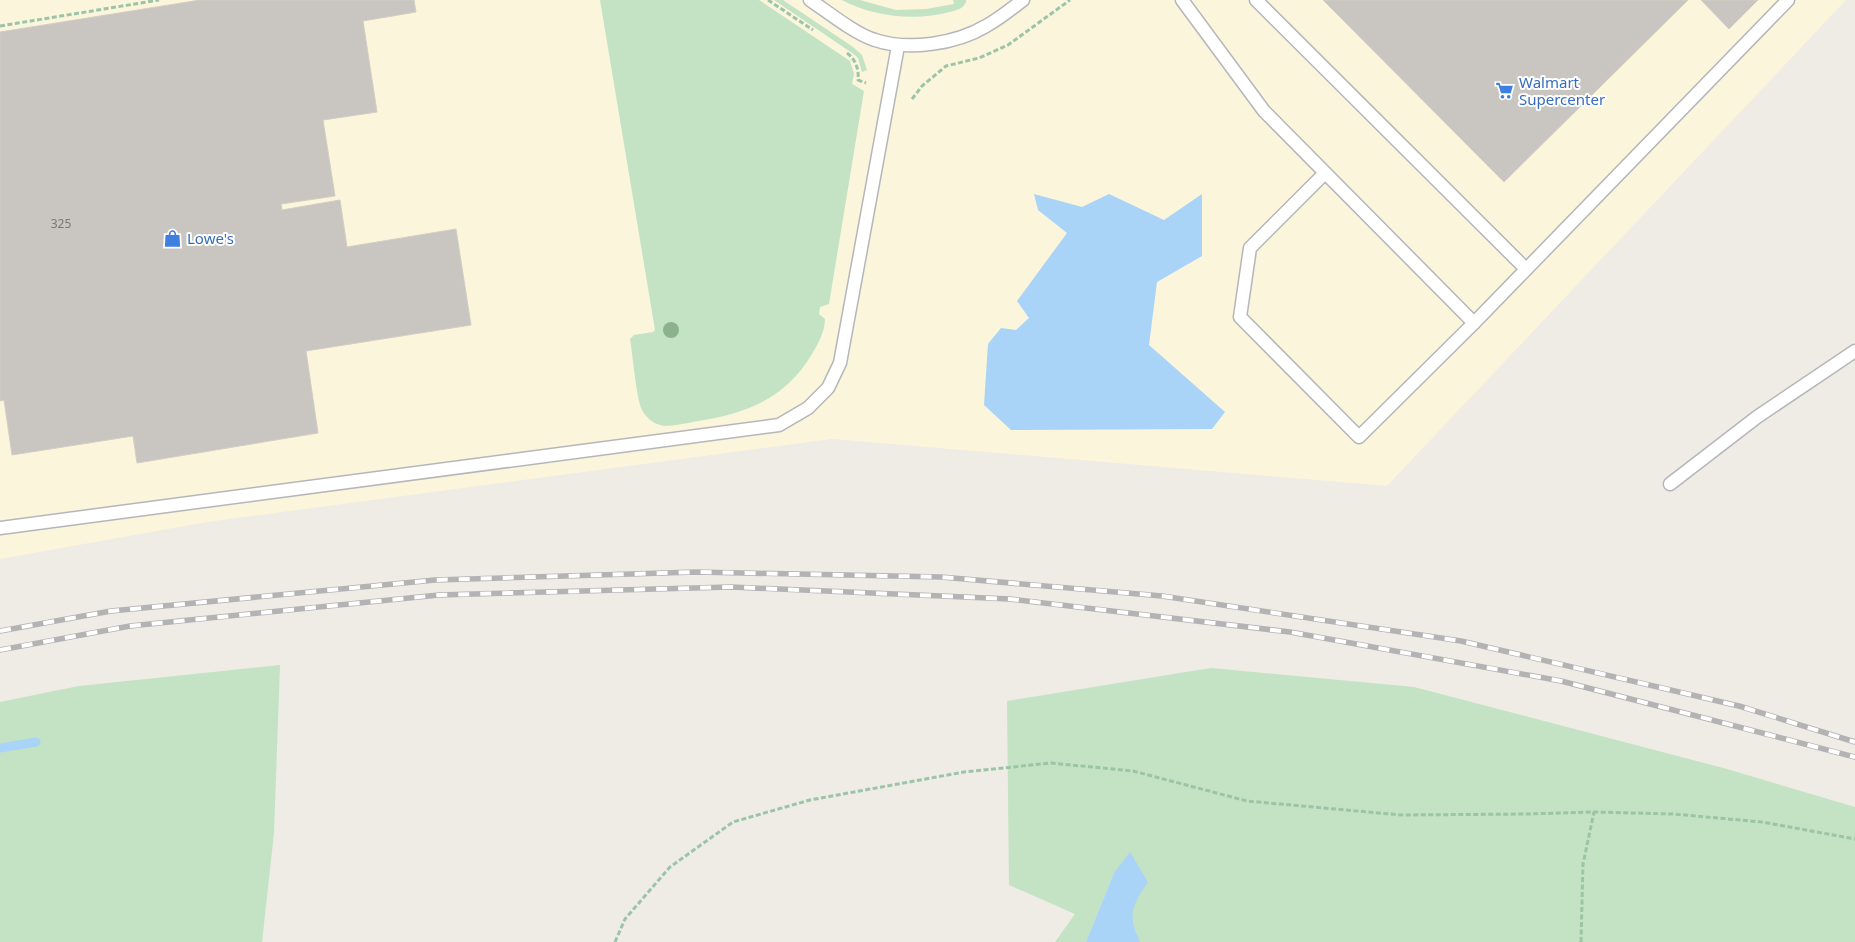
<svg xmlns="http://www.w3.org/2000/svg" width="1855" height="942" font-family="'Noto Sans',sans-serif">
<style>
.commercial{fill:#fbf5dc}
.green{fill:#c3e3c4}
.water{fill:#aad3f8}
.lines{fill:none;stroke-linecap:round;stroke-linejoin:round}
.stream{stroke:#aad3f8;stroke-width:9}
.building{fill:#c9c6c2;stroke:#d2cec3}
.service-casing{stroke:#b5b6ba;stroke-width:15}
.path{stroke:#9cc4a9;stroke-width:3;stroke-dasharray:5 2.5;stroke-linecap:butt}
.service{stroke:#fff;stroke-width:12}
.rail-casing{stroke:#b3b3b4;stroke-width:5.5}
.rail{stroke:#fff;stroke-width:4;stroke-dasharray:11;stroke-linecap:butt}
.tree{fill:#8cb28b}
.labels{text-anchor:middle;dominant-baseline:central;stroke-width:4;stroke-linejoin:round;paint-order:stroke}
.number-label{font-size:12px;fill:#77797c}
.shop-label{font-size:15px;fill:#366cbe;stroke:#fff;text-anchor:start}
</style>
<rect width="100%" height="100%" fill="#eeece4"/>
<polygon class="commercial" points="0,0 1846,0 1387,486 832,439 207,522 0,559"/>
<g class="green">
<path d="M 600,0 L 759,0 L 850,61 L 854,74 L 852,84 L 864,91 L 829,304 L 820,307 L 819,314 L 825,319 C 825,331 818,344 812,354 C 785,399 747,413 698,421 C 687,423 675,426 664,426 C 654,424 647,419 642,410 C 636,397 633,356 630,339 L 634,335 L 653,332 L 655,330 Z"/>
<polygon points="774,0 783,0 853,47 862,55 867,70 862,72 858,58 855,55"/>
<path d="M 842,0 L 860,0 L 896,10 L 926,9 L 954,4 L 953,0 L 966,0 L 966,2 C 963,9 957,10 950,12 C 916,21 873,17 842,0 Z"/>
<polygon points="280,665 274,833 262,942 0,942 0,702 79,686"/>
<polygon points="1211,668 1414,687 1727,769 1855,807 1855,942 1125,942 1114,873 1086,942 1055,942 1075,914 1009,885 1007,701"/>
</g>
<g class="water">
<polygon points="1034,194 1082,207 1109,194 1164,220 1202,194 1202,256 1157,282 1149,345 1225,412 1212,429 1011,430 984,405 988,344 1001,328 1016,330 1029,318 1017,301 1067,233 1038,210"/>
<path d="M 1130,852 L 1148,882 C 1132,906 1127,914 1140,942 L 1086,942 L 1114,873 Z"/>
</g>
<g class="lines">
<polyline class="stream" points="0,748 36,742"/>
</g>
<g class="building">
<polygon points="200,0 414,0 416,12 363,21 377,112 323,120 335,196 281,204 282,210 340,200 347,247 456,229 471,325 306,351 318,433 137,463 133,436 12,455 4,400 0,401 0,32"/>
<polygon points="1323,0 1688,0 1504,182"/>
<polygon points="1701,0 1758,0 1729,29"/>
</g>
<g class="lines">
<defs>
<g id="service">
<path d="M 810,0 C 828,12 855,34 875,40 C 908,51 956,44 986,26 C 999,19 1011,9 1023,0"/>
<polyline points="1182,0 1264,111 1474,323"/>
<polyline points="1256,0 1526,269"/>
<polyline points="1325,173 1250,248 1240,317 1359,437 1474,323 1788,0"/>
<polyline points="1670,484 1757,417 1855,351"/>
<polyline points="0,528 779,425 808,408 828,388 840,363 898,46"/>
</g>
</defs>
<use href="#service" class="service-casing"/>
<g class="path">
<polyline points="768,0 813,30"/>
<polyline points="0,26 159,0"/>
<path d="M 847,53 C 856,60 859,69 858,80 L 866,83"/>
<polyline points="912,99 922,86 946,66 979,58 1008,45 1070,0"/>
<polyline points="615,942 625,919 670,867 733,822 810,800 964,772 1051,763 1133,771 1247,801 1401,815 1528,814 1594,812 1673,814 1762,822 1855,839"/>
<polyline points="1581,942 1583,864 1594,812"/>
</g>
<use href="#service" class="service"/>
<defs>
<g id="rail">
<polyline points="0,631 111,611 435,580 696,572 941,577 1162,596 1461,641 1739,706 1855,742"/>
<polyline points="0,650 130,626 439,595 731,587 1010,599 1290,632 1561,681 1855,757"/>
</g>
</defs>
<use href="#rail" class="rail-casing"/>
<use href="#rail" class="rail"/>
</g>
<circle class="tree" cx="671" cy="330" r="8"/>
<defs>
<symbol id="supermarket-bare" viewBox="-9 -9 18 18"><path d="M-6-5.5h2.5l.6 2H6L4.5 2H-2.5L-4.4-4H-6ZM-1.5 3.2a1.3 1.3 0 1 0 .1 0ZM3 3.2a1.3 1.3 0 1 0 .1 0Z" fill="#3f7fe0" stroke="#fff" stroke-width="2.5" paint-order="stroke"/></symbol>
<symbol id="shop-bare" viewBox="-9 -9 18 18"><path d="M-5-2.5h2.3a2.7 3.5 0 0 1 5.4 0H5L5.5 6h-11ZM-1.5-2.5h3a1.5 2.3 0 0 0-3 0Z" fill="#3f7fe0" stroke="#fff" stroke-width="2.5" paint-order="stroke"/></symbol>
</defs>
<g fill-rule="evenodd">
<use href="#supermarket-bare" x="1492" y="78" width="25" height="25"/>
<use href="#shop-bare" x="160" y="226" width="25" height="25"/>
</g>
<g class="labels">
<g class="number-label">
<text x="61" y="223">325</text>
</g>
<g class="shop-label">
<text x="1519" y="82">Walmart<tspan x="1519" dy="17">Supercenter</tspan></text>
<text x="187" y="238">Lowe's</text>
</g>
</g>
</svg>
